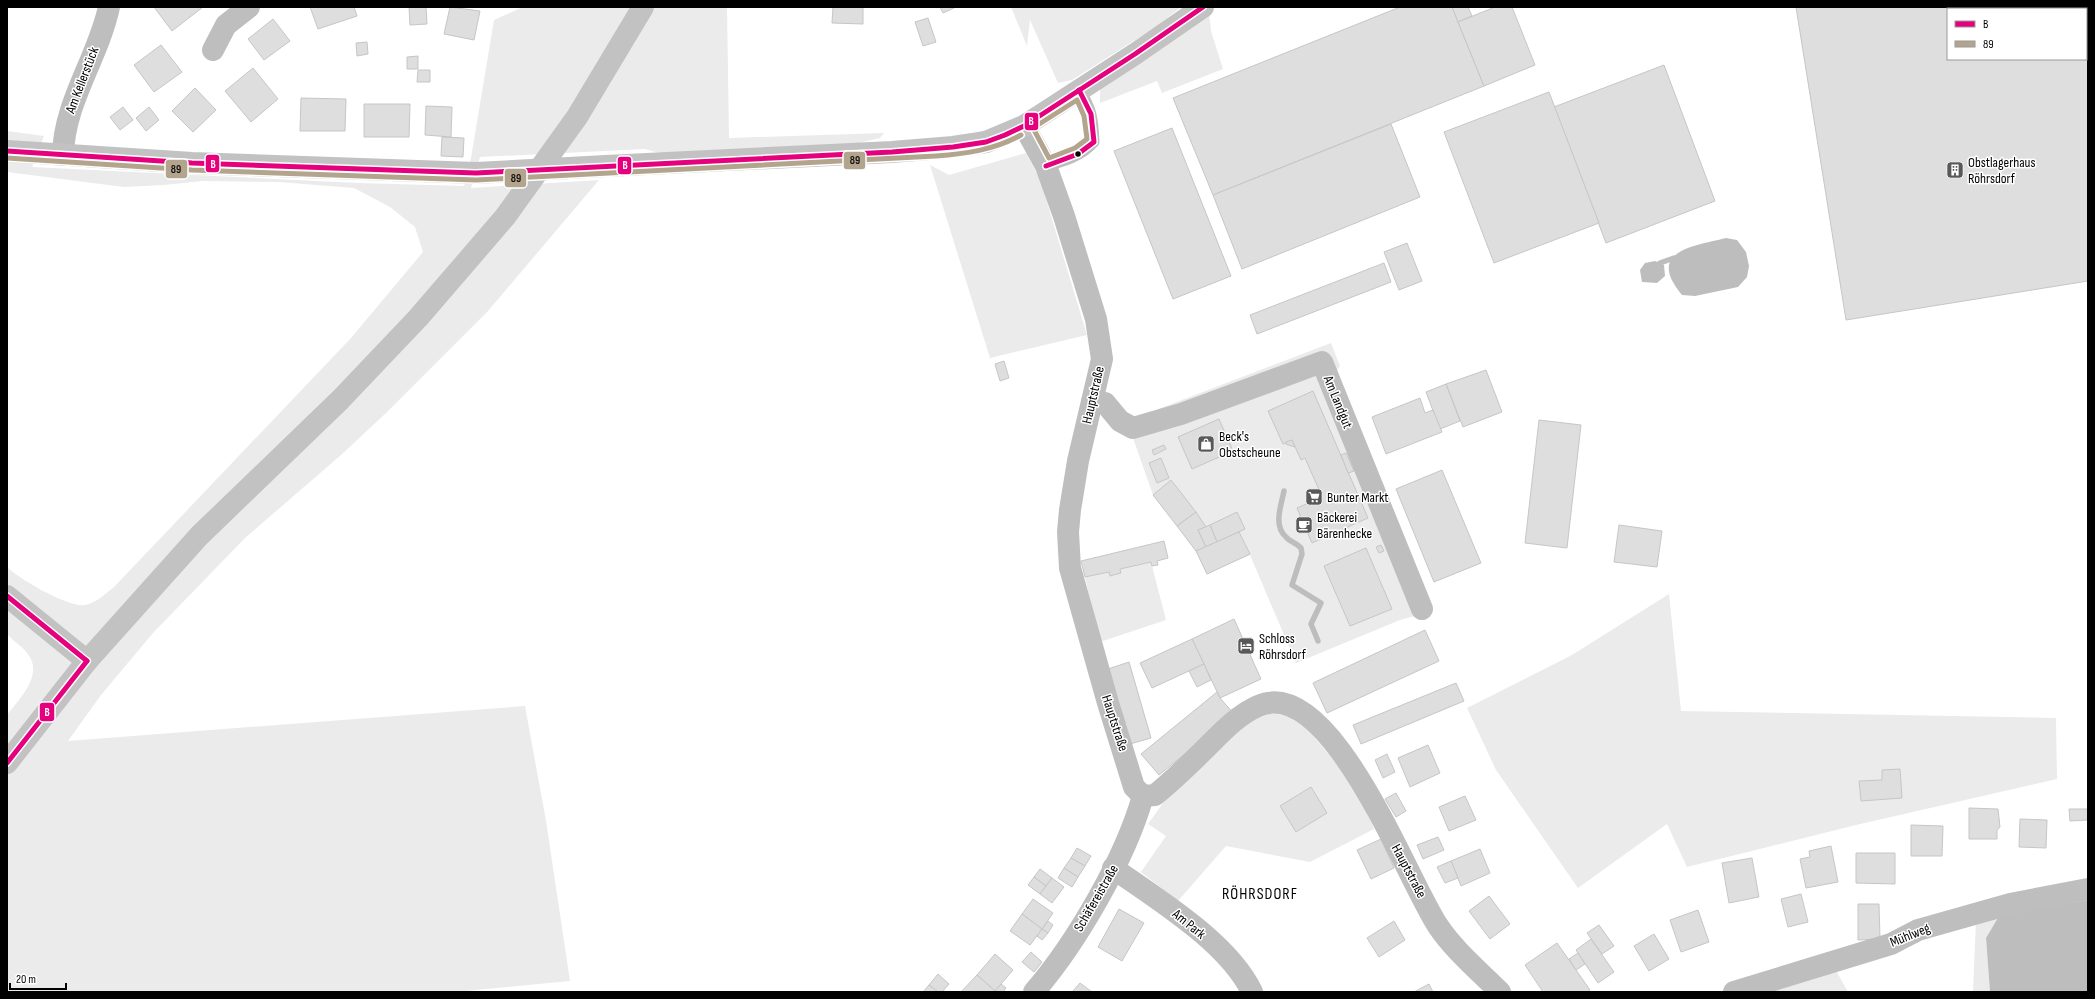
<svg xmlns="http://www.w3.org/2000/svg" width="2095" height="999" font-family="'Sofia Sans Condensed',sans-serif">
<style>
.green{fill:#ebebeb}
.water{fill:#bdbdbd}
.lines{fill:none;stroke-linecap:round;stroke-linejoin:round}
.stream{stroke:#bdbdbd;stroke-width:5.5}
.building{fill:#dedede;stroke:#c6c6c6;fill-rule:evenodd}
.lane{stroke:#bebebe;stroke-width:11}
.street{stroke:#bebebe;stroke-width:22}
.secondary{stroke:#c2c2c2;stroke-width:22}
.secondary-bridge{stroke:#c2c2c2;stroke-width:22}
.bus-1-casing{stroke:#fff;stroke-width:8}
.bus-2-casing{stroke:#fff;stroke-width:8}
.bus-1{stroke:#e5007d;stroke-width:5}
.bus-2{stroke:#b3a58d;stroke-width:5}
.bus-dot{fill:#000;stroke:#fff;stroke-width:1.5}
.labels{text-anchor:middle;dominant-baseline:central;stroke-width:3;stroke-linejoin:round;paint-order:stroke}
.street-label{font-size:14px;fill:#000;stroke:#fff}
.poi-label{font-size:14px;fill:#000;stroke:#fff;text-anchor:start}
.quarter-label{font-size:16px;letter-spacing:1px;fill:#000;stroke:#fff}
.line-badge{stroke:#fff;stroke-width:1.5}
.badge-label{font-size:11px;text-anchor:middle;font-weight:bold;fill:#fff}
.pale-badge-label{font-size:11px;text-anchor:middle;font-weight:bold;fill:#111}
</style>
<rect width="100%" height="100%" fill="#fff"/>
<g class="green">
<path d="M 523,7 L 727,7 L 729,138 L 884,133 L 880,138 L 859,143 L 659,153 L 645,149 L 480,157 L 471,188 L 599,180 L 488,311 L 386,413 L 341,455 L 245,538 L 153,633 L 101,695 L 68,741 L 525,706 L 546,821 L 570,981 L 455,992 L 7,992 L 7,715 C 19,699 45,674 27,653 C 22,646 13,641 7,634 L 7,567 C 19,579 69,608 85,605 C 96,603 105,594 114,587 L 351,338 L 423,252 L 415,227 L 390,207 L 354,188 L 279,182 L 203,181 L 164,185 L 124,187 L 7,172 L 7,131 L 44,136 L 32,167 L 358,183 L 464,186 L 471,158 L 494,20 Z"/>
<polygon points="1011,7 1181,7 1157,26 1072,80 1058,83 1030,20 1027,46"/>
<polygon points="1209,11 1211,31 1223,69 1162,93 1157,81 1100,103 1100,90 1109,79"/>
<polygon points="1026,153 1040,179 1087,335 990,358 930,165 949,175"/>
<polygon points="1331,343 1340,366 1336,372 1432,611 1400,620 1296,663 1250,555 1207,574 1196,551 1153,495 1127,421"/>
<polygon points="1151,562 1166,620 1100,642 1085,577 1109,572 1110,576 1121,573 1120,569"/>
<polygon points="1669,594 1681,711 2056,718 2057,779 1856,825 1687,867 1667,824 1578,888 1496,770 1467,708 1572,655"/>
<path d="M 1271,713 C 1282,715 1292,716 1300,722 C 1306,727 1310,733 1315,738 C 1339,765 1361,795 1374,829 L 1310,862 L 1226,846 L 1178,901 L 1141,872 L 1166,836 L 1148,824 L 1163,803 L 1207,758 L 1256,717 Z"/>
<polygon points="1999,916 1986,938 1990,992 1973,992 1976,920"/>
<polygon points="1834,967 1848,992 1759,992"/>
</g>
<g class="water">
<path d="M 1726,238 L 1737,240 L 1746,252 L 1749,266 L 1747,277 L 1738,287 L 1695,296 L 1682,295 C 1645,251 1694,246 1726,238 Z"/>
<polygon points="1655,261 1664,265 1665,276 1657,283 1642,282 1640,270 1645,263"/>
<polygon points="2088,900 2088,992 1990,992 1986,938 1999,916"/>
</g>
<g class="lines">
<g class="stream">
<polyline points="1660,263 1674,258"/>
<path d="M 1284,491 C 1281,506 1273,526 1286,537 C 1289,541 1296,543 1301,548 L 1302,554 L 1292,585 L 1321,603 L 1311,624 L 1318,641"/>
</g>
</g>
<g class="building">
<polygon points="154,7 203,7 172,31"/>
<polygon points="310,7 354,7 357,16 318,29"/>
<polygon points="409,7 426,7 427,24 410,25"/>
<polygon points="450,7 480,11 474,40 444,34"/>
<polygon points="833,7 863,7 863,24 832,23"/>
<polygon points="940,7 956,7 943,13"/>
<polygon points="1400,7 1452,7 1484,86 1213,195 1173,98"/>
<polygon points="1452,7 1468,7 1472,16 1458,22"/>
<polygon points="1495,7 1512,7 1535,65 1484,86 1458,22"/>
<path d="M 1796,7 L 2088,7 L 2088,281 L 1846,320 ZM 1948,9 L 2086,9 L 2086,59 L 1948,59 Z"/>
<polygon points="928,18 936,42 923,46 915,22"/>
<polygon points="273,19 290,41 264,60 248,39"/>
<polygon points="367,42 368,54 357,56 356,43"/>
<polygon points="161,45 182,72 154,92 134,65"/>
<polygon points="418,56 418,69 407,69 407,57"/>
<polygon points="1664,65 1715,201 1606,243 1554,107"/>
<polygon points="253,68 278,99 251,122 225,91"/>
<polygon points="418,70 430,70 430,82 417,82"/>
<polygon points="195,88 216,110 193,132 172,111"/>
<polygon points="1549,92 1599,223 1494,263 1444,132"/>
<polygon points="301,98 346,99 345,131 300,131"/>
<polygon points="364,104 410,104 409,137 364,137"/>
<polygon points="426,106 452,107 451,137 425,135"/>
<polygon points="123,107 133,120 120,130 110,117"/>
<polygon points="149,107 159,120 146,131 136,118"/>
<polygon points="1391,124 1420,197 1242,269 1213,195"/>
<polygon points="1172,128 1231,276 1173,299 1114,151"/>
<polygon points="442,137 464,138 463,157 441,156"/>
<polygon points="1407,243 1422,281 1399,290 1384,252"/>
<polygon points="1384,263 1391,282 1257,334 1250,315"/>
<polygon points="1004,361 1009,378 1000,381 995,364"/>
<polygon points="1486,370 1502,412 1463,427 1446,384"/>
<polygon points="1446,384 1460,421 1440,429 1426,392"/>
<polygon points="1313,391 1368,518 1312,543 1297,508 1318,499 1316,494 1320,492 1305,458 1301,460 1292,440 1283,444 1268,411"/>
<polygon points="1420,398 1425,413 1433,410 1442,432 1386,454 1372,417"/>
<polygon points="1219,419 1233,451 1192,469 1178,437"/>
<polygon points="1539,420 1581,425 1567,548 1525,543"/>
<polygon points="1292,440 1295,447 1286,444 1286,442"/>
<polygon points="1164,445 1166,449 1154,455 1152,450"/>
<polygon points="1346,453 1354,471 1348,473 1341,455"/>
<polygon points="1161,458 1169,478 1157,483 1149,463"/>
<polygon points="1442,470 1481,563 1434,582 1396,489"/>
<polygon points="1171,480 1196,512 1177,526 1153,495"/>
<polygon points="1196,512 1206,527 1198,530 1206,547 1196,551 1177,526"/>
<polygon points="1237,512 1245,529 1217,542 1210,525"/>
<polygon points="1210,525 1217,542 1206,547 1198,530"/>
<polygon points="1619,525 1662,531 1657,567 1614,562"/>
<polygon points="1239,532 1250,554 1207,574 1196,551"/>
<polygon points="1164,541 1168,558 1157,561 1158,565 1152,566 1151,562 1120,569 1121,573 1110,576 1109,572 1085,577 1081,561"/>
<polygon points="1381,545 1384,551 1379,553 1376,547"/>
<polygon points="1366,548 1392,609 1350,626 1324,566"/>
<polygon points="1234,619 1261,679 1220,698 1192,639"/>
<polygon points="1425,630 1439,661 1327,713 1313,683"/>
<polygon points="1192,639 1204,664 1152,688 1140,663"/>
<polygon points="1129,662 1151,738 1130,744 1108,669"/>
<polygon points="1204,664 1211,680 1197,687 1189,671"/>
<polygon points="1456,683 1464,701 1361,744 1353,725"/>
<polygon points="1217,692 1220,698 1234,714 1159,775 1141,754"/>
<polygon points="1428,745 1440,773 1410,787 1398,758"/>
<polygon points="1387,754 1395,772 1383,778 1375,760"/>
<polygon points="1900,769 1902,798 1861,801 1859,781 1882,780 1882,770"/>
<polygon points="1311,787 1327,813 1296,832 1280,806"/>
<polygon points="1396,793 1406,811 1396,817 1385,799"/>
<polygon points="1465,796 1476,820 1449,831 1439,807"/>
<polygon points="1969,808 1998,809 2000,827 1997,830 1997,839 1969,839"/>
<polygon points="2069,809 2088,809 2088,820 2070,821"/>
<polygon points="2020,819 2047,820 2046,848 2019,847"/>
<polygon points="1911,825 1943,826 1942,856 1911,856"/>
<polygon points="1438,837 1444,850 1423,859 1417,845"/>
<polygon points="1381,839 1394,868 1371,879 1357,850"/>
<polygon points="1831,846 1838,882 1806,888 1800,859 1810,857 1809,851"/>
<polygon points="1077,848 1091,856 1085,866 1071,858"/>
<polygon points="1480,849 1490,873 1461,886 1451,861"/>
<polygon points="1856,853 1895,853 1895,884 1856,883"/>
<polygon points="1071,858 1085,866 1078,877 1064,868"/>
<polygon points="1752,858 1759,897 1729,903 1722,863"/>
<polygon points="1451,861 1458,878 1445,883 1437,867"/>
<polygon points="1064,868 1078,877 1072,887 1058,878"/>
<polygon points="1040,869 1052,878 1046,886 1034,877"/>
<polygon points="1034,877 1046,886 1040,894 1028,885"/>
<polygon points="1052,878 1064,887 1052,903 1040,894"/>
<polygon points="1801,894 1808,922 1788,927 1781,899"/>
<polygon points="1489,896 1510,924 1490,939 1469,911"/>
<polygon points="1033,899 1053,913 1042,929 1022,914"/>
<polygon points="1858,904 1879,904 1880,939 1858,940"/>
<polygon points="1119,909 1144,923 1122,961 1098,947"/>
<polygon points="1698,910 1709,942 1681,952 1670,920"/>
<polygon points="1022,914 1042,929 1030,945 1010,931"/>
<polygon points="1048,921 1053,925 1048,933 1042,929"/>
<polygon points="1394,921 1405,940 1379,957 1367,938"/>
<polygon points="1599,925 1614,946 1602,954 1587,933"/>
<polygon points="1042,929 1048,933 1042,940 1037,936"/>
<polygon points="1654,934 1669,959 1649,971 1634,946"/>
<polygon points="1591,939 1614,972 1598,983 1576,950"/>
<polygon points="1557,943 1590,990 1587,992 1543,992 1525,965"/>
<polygon points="1031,952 1042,962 1034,972 1022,962"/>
<polygon points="1578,953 1585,964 1576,970 1569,959"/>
<polygon points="995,954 1013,970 995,991 977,975"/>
<polygon points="938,974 949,984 942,992 938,992 929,985"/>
<polygon points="977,975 995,991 994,992 961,992"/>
<polygon points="1080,983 1092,992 1072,992"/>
<polygon points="1001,984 1006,988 1003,992 996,992 995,991"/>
<polygon points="1429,984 1433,992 1414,992"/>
<polygon points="929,985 938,992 923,992"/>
</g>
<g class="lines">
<path class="lane" d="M 1046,166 C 1064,161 1082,156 1094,142 C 1093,120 1092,108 1079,90"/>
<g class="street">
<polyline points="213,50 226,25 249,7"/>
<path d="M 1024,126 L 1046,166 L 1064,216 L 1096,319 L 1102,359 L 1078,461 L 1070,510 L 1068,532 L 1070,568 L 1108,703 L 1134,787 L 1143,796 L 1155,795 C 1176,778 1194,760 1213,741 C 1226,728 1240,714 1258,706 C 1331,673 1407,880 1438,926 C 1454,950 1479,971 1500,992"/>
<path d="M 63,155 C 64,102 98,58 109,7"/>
<polyline points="1092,402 1105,403 1120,421 1133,428 1181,414 1322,362 1422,609"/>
<path d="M 1113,868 C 1158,900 1228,942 1252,992"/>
<path d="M 1034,992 C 1077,942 1125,859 1143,796"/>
<polyline points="1734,992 1891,944 1918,930 2010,904 2088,889"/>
</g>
<g class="secondary">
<polyline points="7,151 192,163 476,173"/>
<polyline points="606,166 892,152 953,147 986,142 1024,126 1135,54 1203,7"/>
<polyline points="7,596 87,661"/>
<polyline points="7,763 87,661 199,536 340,400 418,318 505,217 577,117 643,7"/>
</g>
<polyline class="secondary-bridge" points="476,173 606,166"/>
<defs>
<g id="bus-1">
<polyline points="7,151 192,163 476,173 892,152 953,147 986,142 1005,135 1024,126 1135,54 1203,7"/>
<polyline points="1046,166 1078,154 1094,142 1091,114 1079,90"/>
<polyline points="7,596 87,661"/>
<polyline points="7,763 87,661"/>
</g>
<g id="bus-2">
<polygon points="1077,100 1084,116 1087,139 1075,148 1049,158 1033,128"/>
<path d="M 7,158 L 192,170 L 476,180 L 936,156 C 965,154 994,150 1021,135"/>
</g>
</defs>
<use href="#bus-1" class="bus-1-casing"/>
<use href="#bus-2" class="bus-2-casing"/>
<use href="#bus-1" class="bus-1"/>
<use href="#bus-2" class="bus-2"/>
</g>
<defs>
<symbol id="building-square" viewBox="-11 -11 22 22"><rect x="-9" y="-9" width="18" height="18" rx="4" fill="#595959" stroke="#fff"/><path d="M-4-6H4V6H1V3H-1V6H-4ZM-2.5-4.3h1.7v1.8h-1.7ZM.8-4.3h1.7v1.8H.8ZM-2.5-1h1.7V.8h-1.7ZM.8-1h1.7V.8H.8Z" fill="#fff"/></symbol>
<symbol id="shop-square" viewBox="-11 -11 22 22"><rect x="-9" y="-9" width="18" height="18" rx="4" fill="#595959" stroke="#fff"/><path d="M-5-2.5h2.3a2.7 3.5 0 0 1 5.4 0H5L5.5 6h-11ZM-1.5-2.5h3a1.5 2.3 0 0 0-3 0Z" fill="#fff"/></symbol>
<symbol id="supermarket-square" viewBox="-11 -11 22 22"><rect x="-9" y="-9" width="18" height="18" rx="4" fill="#595959" stroke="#fff"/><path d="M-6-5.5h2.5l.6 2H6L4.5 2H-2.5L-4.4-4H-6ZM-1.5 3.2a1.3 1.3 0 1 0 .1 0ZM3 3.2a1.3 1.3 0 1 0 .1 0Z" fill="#fff"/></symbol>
<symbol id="cafe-square" viewBox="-11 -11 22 22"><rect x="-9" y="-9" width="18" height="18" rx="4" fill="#595959" stroke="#fff"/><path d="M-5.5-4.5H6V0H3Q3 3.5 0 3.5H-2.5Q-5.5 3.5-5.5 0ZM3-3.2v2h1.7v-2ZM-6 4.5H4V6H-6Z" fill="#fff"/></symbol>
<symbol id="hotel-square" viewBox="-11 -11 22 22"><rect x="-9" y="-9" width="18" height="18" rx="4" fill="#595959" stroke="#fff"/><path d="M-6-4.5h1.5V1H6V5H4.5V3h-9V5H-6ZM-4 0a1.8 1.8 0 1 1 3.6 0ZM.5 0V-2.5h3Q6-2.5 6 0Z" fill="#fff"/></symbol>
</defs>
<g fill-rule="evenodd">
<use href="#building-square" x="1945" y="160" width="20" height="20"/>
<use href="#shop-square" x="1196" y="434" width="20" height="20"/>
<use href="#supermarket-square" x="1304" y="487" width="20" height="20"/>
<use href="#cafe-square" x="1294" y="515" width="20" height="20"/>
<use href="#hotel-square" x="1236" y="636" width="20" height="20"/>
</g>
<circle class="bus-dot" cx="1078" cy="154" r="3.5"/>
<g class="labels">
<g class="street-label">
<text transform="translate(82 80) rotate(-69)">Am Kellerstück</text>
<text transform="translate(1093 395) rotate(-77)">Hauptstraße</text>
<text transform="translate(1338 402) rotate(68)">Am Landgut</text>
<text transform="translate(1115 723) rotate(72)">Hauptstraße</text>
<text transform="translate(1409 871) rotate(62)">Hauptstraße</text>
<text transform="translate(1096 898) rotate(-60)">Schäfereistraße</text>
<text transform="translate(1189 924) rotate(39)">Am Park</text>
<text transform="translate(1910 935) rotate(-22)">Mühlweg</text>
</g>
<g class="poi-label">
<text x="1968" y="162">Obstlagerhaus<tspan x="1968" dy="16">Röhrsdorf</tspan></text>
<text x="1219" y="436">Beck's<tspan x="1219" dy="16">Obstscheune</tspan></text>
<text x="1327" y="497">Bunter Markt</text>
<text x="1317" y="517">Bäckerei<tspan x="1317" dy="16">Bärenhecke</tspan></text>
<text x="1259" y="638">Schloss<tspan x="1259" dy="16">Röhrsdorf</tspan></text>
</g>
<g class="quarter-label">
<text x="1260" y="894">RÖHRSDORF</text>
</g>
</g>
<g class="line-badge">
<rect x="1024" y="112" width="15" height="19" rx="4" fill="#e5007d"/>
<rect x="843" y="151" width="23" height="19" rx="4" fill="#b3a58d"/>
<rect x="205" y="154" width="15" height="19" rx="4" fill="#e5007d"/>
<rect x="617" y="156" width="15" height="19" rx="4" fill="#e5007d"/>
<rect x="165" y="159" width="23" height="20" rx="4" fill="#b3a58d"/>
<rect x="504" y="168" width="23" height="20" rx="4" fill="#b3a58d"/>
<rect x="39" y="702" width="16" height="20" rx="4" fill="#e5007d"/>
</g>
<g class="badge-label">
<text x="1031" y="125">B</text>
<text x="213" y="168">B</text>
<text x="625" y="169">B</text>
<text x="47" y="716">B</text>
</g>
<g class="pale-badge-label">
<text x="855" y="164">89</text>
<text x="176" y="173">89</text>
<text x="516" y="182">89</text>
</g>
<rect width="2095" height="999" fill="none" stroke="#000000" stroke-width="16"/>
<rect x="1947" y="8" width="140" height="52" fill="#ffffff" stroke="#999999"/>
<rect x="1955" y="21" width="20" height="6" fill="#e5007d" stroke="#999999"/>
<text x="1983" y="28" font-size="12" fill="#000000">B</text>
<rect x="1955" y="41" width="20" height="6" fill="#b3a58d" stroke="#999999"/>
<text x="1983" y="48" font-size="12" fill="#000000">89</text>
<path d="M10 983v6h56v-6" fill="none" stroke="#000000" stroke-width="2"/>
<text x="16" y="983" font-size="12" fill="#000000" stroke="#ffffff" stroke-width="3" paint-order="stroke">20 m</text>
</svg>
